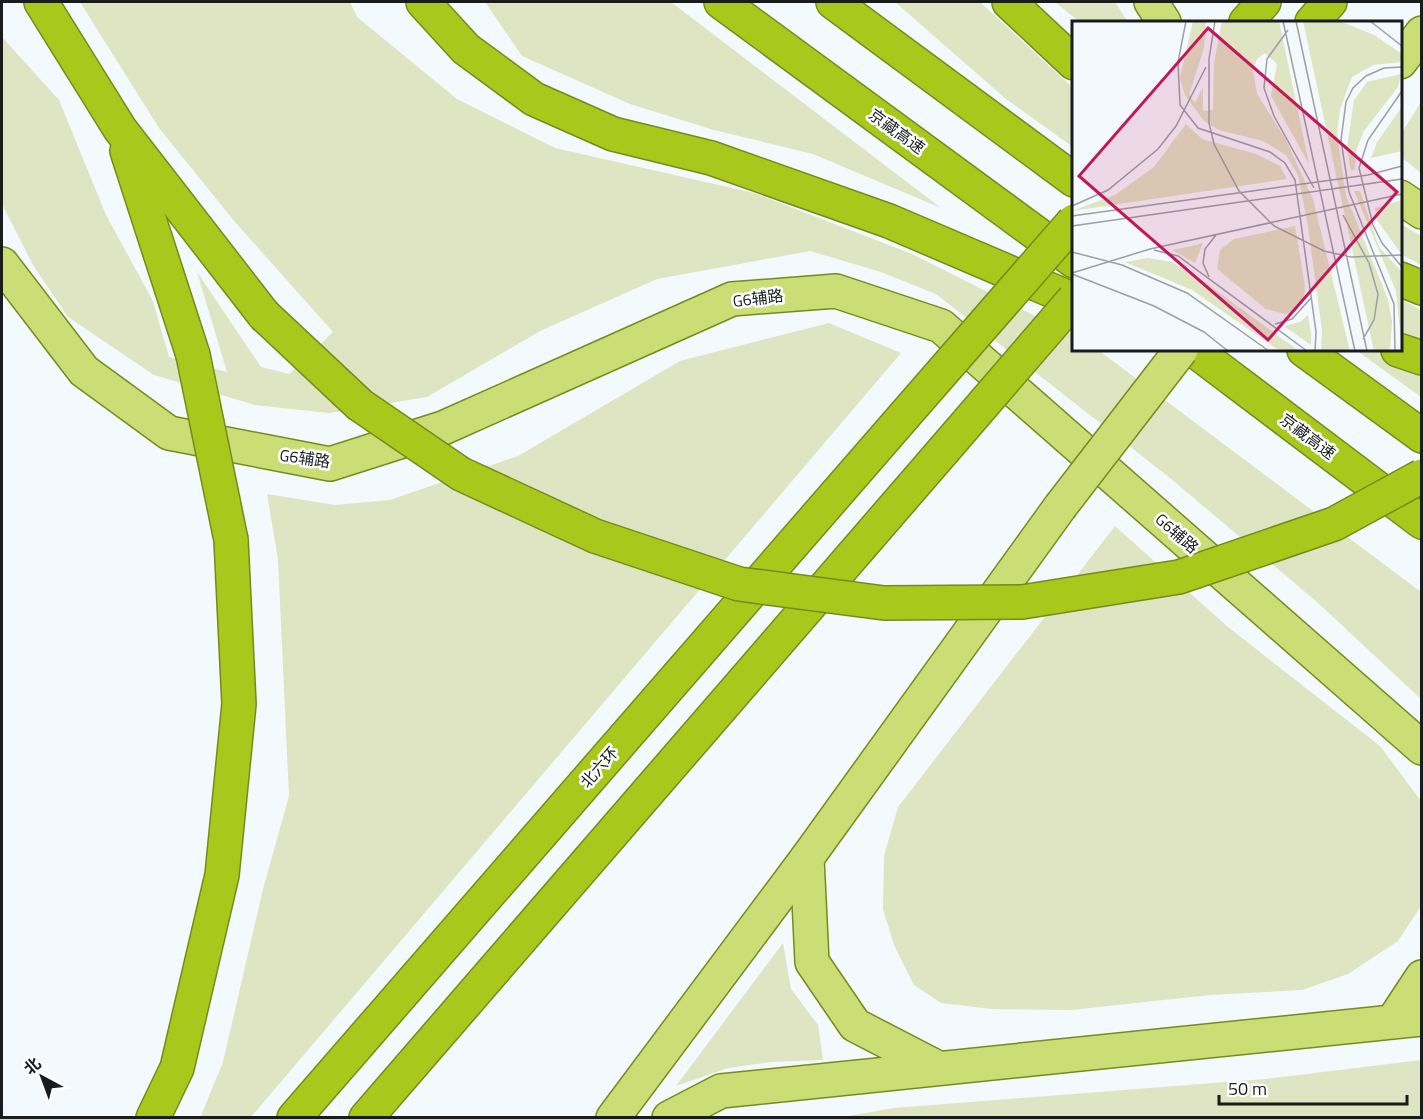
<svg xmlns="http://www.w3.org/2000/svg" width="1423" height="1119" font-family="'Titillium Web','Noto Sans SC',sans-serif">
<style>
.green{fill:#dfe4c2}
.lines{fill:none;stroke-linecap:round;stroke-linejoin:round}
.major-casing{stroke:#778b1c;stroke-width:36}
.highway-casing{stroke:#778b1c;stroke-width:36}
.major{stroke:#ccdd76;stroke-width:33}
.highway{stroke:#aac71b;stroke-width:33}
.major-bridge-casing{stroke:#778b1c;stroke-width:36;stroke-linecap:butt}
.highway-bridge-casing{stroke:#778b1c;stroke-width:36;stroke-linecap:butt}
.major-bridge{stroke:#ccdd76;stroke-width:33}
.highway-bridge{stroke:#aac71b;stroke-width:33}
.labels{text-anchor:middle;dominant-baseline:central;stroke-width:5;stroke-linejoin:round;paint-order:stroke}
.street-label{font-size:16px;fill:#191b1d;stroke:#fff}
.inset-road{fill:none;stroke:#9ca0a4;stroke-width:1.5}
.view{fill:#c2185b;fill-opacity:0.15;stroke:#c2185b;stroke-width:3}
.inset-edge{fill:none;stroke:#191b1d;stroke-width:3}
</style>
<rect width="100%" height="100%" fill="#f4f9fe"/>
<g class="green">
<polygon points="80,2 350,2 357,17 457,99 555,148 754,193 912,254 1073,335 1074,350 1098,350 1421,592 1421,699 1317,602 1170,478 936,294 881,272 810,251 657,279 540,331 427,397 329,413 255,405 154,375 68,317 33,265 2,204 2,37 59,100 106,215 153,301 169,357 227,372 197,272 261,367 289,374 333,332 235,222 159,128"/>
<polygon points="485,2 671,2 941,208 813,154 714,130 630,104 522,56"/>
<polygon points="895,2 980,2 1073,88 1073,147 1006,99"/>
<polygon points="1055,2 1115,2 1128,22 1080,22"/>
<polygon points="1421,102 1422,173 1421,173 1401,157 1401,134"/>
<polygon points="1401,224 1421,236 1421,265 1401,254"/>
<polygon points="1401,299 1421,310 1421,397 1356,350 1400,350"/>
<polygon points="829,323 901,353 251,1117 200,1118 223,1062 263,889 289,796 278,559 267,494 335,505 390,500 518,456 680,361"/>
<polygon points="1115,526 1228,627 1380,746 1421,801 1421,906 1398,941 1348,974 1302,990 1210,995 1071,1010 992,1009 941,1003 914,985 894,945 883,909 884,856 898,807"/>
<polygon points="783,943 791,989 818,1025 823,1060 772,1062 728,1068 676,1086"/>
<polygon points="1421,1060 1421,1117 842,1117 894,1108 1265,1079"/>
</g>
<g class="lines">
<defs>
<g id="major">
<polyline points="1151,2 1164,22"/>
<polyline points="1400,62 1422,33"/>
<polyline points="1400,197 1422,212"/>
<polyline points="2,264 84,371 169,433 330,464 443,428 732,299 836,291 941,326 1422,748"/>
<polyline points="807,858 812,962 855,1025 938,1068"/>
<polyline points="1393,1021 1422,977"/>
<polyline points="613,1118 807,858 1060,507"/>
<polyline points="669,1118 721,1091 1422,1019"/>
</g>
<g id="highway">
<polyline points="41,2 120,129 264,315"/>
<polyline points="423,2 466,49 534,99 613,134 711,158 889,221 1074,300"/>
<polyline points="721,2 1074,261"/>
<polyline points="833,2 1074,180"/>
<polyline points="1009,2 1074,63"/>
<polyline points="1246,22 1264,2"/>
<polyline points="1312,22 1330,2"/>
<polyline points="127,151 193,355"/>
<polyline points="1400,279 1422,288"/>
<polyline points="1194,350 1422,522"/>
<polyline points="1304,350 1422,436"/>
<polyline points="1398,350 1422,358"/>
<polyline points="153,1118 177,1068 222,875 239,704 231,540"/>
<polyline points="294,1118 904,416"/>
<polyline points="366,1118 943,451"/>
</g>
</defs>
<use href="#major" class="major-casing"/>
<use href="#highway" class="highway-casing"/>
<use href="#major" class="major"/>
<use href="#highway" class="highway"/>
<defs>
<polyline id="major-bridge" points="1060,507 1181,350"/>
<g id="highway-bridge">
<polyline points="264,315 360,405 461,474 595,536 739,584 884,603 1022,602 1179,577 1334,524 1422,476"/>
<polyline points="193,355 231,540"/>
<polyline points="904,416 1074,221"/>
<polyline points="943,451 1074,299"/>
</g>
</defs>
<use href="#major-bridge" class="major-bridge-casing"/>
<use href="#highway-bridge" class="highway-bridge-casing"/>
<use href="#major-bridge" class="major-bridge"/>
<use href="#highway-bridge" class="highway-bridge"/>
</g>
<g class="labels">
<g class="street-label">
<text transform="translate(897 131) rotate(36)">京藏高速</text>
<text transform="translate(758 298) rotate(-7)">G6辅路</text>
<text transform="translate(1308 436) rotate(37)">京藏高速</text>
<text transform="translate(305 458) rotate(8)">G6辅路</text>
<text transform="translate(1177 533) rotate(41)">G6辅路</text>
<text transform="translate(599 767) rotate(-49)">北六环</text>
</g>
</g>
<g transform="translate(1072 21)">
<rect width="330" height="330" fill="#f4f9fe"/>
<path d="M 121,0 L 134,0 L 132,27 L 117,74 L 123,82 L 131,66 L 131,90 L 141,89 L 142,42 L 150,0 L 207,0 L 237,143 L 199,75 L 205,43 L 193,32 L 185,38 L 181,50 L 185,73 L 214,119 L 241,178 L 278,330 L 249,330 L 250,310 L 236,205 L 226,154 L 214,134 L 191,120 L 147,109 L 132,100 L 113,74 L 108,57 ZM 231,0 L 270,1 L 302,14 L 330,33 L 330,41 L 301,44 L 280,56 L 268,88 L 265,113 L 274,175 L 316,278 L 320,300 L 318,330 L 302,330 ZM 329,53 L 326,66 L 292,110 L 285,127 L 283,148 L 279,150 L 275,127 L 282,79 L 295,61 ZM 330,86 L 330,130 L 299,137 L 305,121 ZM 114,103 L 130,118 L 184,133 L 208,145 L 215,158 L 0,190 L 43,174 L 82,146 ZM 282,170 L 288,170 L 307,226 L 330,251 L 330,330 L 324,270 ZM 330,179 L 330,234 L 305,199 L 303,187 ZM 223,205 L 233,265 L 232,277 L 224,290 L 213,293 L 194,288 L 145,248 L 148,229 L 162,218 ZM 131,222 L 123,242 L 100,229 L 115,226 ZM 76,237 L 100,241 L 127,257 L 227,330 L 205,328 L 120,269 L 53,241 ZM 236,294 L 239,313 L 239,324 L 212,305 L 228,301 Z" fill="#dfe4c2"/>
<path class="inset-road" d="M 114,0 L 106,41 L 108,84 L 126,107 L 198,131 L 213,142 L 223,159 L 244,311 L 243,330M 143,0 L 137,38 L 137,102 L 142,123 L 167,170 L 202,205 L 252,230 L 279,236 L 330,234M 211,0 L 283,330M 224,0 L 295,330M 298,0 L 330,25M 216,9 L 195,38 L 192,67 L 202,95 L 242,167M 330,70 L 296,119 L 287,147 L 301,204 L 310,222 L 330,246M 0,185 L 36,169 L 86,128 L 104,105 L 134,46M 271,194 L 297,242 L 306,273 L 302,299 L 291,318M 0,195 L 296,154 L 330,145M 0,205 L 330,158M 82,229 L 106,235 L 235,330M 0,231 L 50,244 L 115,272 L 197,330M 0,252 L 78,228 L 330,173M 0,253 L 82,285 L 132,311 L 156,330M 137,256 L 131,242 L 133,228 L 144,214M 203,303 L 220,298 L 239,277M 323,330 L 322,283 L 277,171 L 269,119 L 274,81 L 281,67 L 294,55 L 312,47 L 330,46"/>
<path class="view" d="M 136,7 L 325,171 L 196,319 L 7,155 Z"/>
<rect width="330" height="330" class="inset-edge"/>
</g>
<rect width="1423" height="1119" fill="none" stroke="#191b1d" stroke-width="6"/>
<g transform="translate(42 1077) rotate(319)" stroke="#ffffff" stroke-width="4.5" paint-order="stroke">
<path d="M0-4.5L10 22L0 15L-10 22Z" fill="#191b1d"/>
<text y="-9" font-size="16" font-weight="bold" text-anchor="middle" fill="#191b1d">北</text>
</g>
<path d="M1219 1095v9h188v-9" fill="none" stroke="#191b1d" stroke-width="3"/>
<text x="1228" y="1095" font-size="18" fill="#191b1d" stroke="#ffffff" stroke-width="4.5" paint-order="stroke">50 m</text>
</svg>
